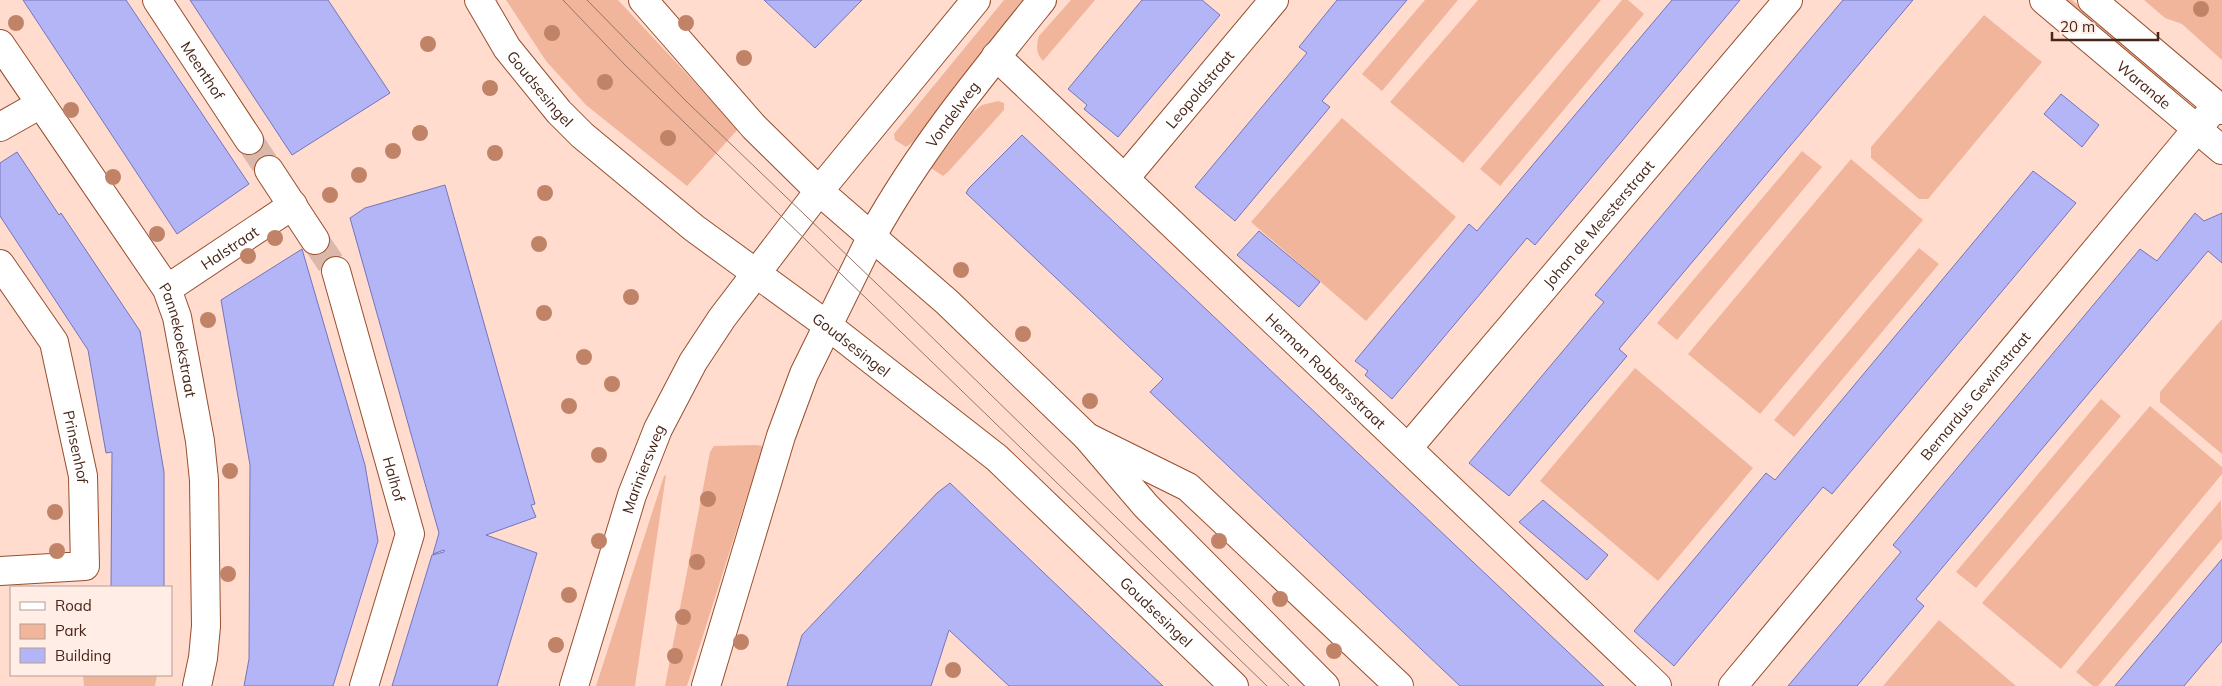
<svg xmlns="http://www.w3.org/2000/svg" width="2222" height="686" font-family="Mulish,sans-serif">
<style>
.green{fill:#f1b59c}
.building{fill:#b3b5f7;stroke:#7474bc}
.lines{fill:none;stroke-linecap:round;stroke-linejoin:round}
.minor-tunnel{stroke:#dab8aa;stroke-width:28;stroke-dasharray:28 14;stroke-linecap:butt}
.minor-casing{stroke:#974e2e;stroke-width:30}
.major-casing{stroke:#974e2e;stroke-width:30}
.minor{stroke:#fff;stroke-width:28}
.major{stroke:#fff;stroke-width:28}
.tram{stroke:#957365;stroke-width:1}
.tree{fill:#c18367}
.labels{text-anchor:middle;dominant-baseline:central;stroke-width:4;stroke-linejoin:round;paint-order:stroke}
.street-label{font-size:15px;fill:#472619;stroke:#ffede6}
</style>
<rect width="100%" height="100%" fill="#ffdcce"/>
<g class="green">
<polygon points="506,0 618,0 738,129 687,186 586,105 546,61"/>
<polygon points="1004,0 1026,0 913,142 906,147 895,140 894,134"/>
<path d="M 1071,0 L 1095,0 L 1043,61 C 1036,54 1036,45 1039,36 Z"/>
<polygon points="1425,0 1458,0 1382,91 1362,74"/>
<polygon points="1478,0 1601,0 1463,163 1390,102"/>
<polygon points="1622,0 1628,0 1644,14 1500,186 1480,169"/>
<polygon points="2058,0 2072,0 2173,85 2176,90 2174,93"/>
<polygon points="2144,0 2222,0 2222,60 2182,24 2165,18"/>
<polygon points="1984,15 2042,62 1928,199 1919,199 1871,158 1871,147"/>
<polygon points="998,101 1004,103 1004,110 948,172 943,176 931,168 973,112 982,105"/>
<polygon points="1342,118 1456,217 1366,321 1251,222"/>
<polygon points="1802,151 1822,167 1677,340 1657,323"/>
<polygon points="1851,159 1923,220 1760,414 1688,354"/>
<polygon points="1919,248 1939,264 1794,437 1774,420"/>
<polygon points="2222,319 2222,454 2160,402 2160,392"/>
<polygon points="1635,368 1753,468 1658,581 1540,481"/>
<polygon points="2101,399 2121,416 1976,588 1956,572"/>
<polygon points="2150,406 2222,467 2222,474 2061,669 1982,603"/>
<polygon points="756,445 763,446 687,686 665,686 710,452 714,446"/>
<polygon points="666,475 635,686 596,686 664,476"/>
<polygon points="2221,500 2222,539 2098,686 2093,686 2076,672"/>
<polygon points="1939,620 2016,686 1883,686"/>
<polygon points="83,675 157,675 155,686 84,686"/>
</g>
<g class="building">
<polygon points="23,0 126,0 249,184 177,234"/>
<polygon points="190,0 328,0 390,93 292,155"/>
<polygon points="764,0 862,0 815,48"/>
<polygon points="1142,0 1202,0 1220,15 1118,137 1084,109 1087,105 1068,89"/>
<polygon points="1337,0 1407,0 1322,101 1330,107 1235,221 1195,187 1307,53 1299,47"/>
<polygon points="1672,0 1740,0 1535,245 1527,238 1392,399 1365,375 1368,371 1355,361 1469,224 1477,231"/>
<polygon points="1843,0 1913,0 1619,349 1627,356 1509,496 1469,463 1604,302 1595,295"/>
<polygon points="2061,94 2099,125 2082,147 2044,114"/>
<polygon points="1022,135 1604,686 1460,686 1150,392 1163,379 966,193 969,188"/>
<polygon points="17,152 59,215 61,213 140,331 164,472 164,587 111,587 112,452 106,453 88,350 0,216 0,163"/>
<polygon points="2033,171 2076,203 1832,494 1823,487 1674,666 1634,631 1766,473 1775,480"/>
<polygon points="445,185 535,504 531,505 536,517 486,535 537,553 497,686 392,686 432,555 444,552 444,550 433,554 439,533 350,218 365,208"/>
<polygon points="2195,213 2204,221 2222,213 2222,263 2208,251 1916,599 1924,606 1857,686 1788,686 1901,552 1893,545 2140,249 2157,261"/>
<polygon points="1259,231 1320,282 1299,307 1237,255"/>
<polygon points="302,249 365,465 378,541 333,686 244,686 249,659 250,465 221,300"/>
<polygon points="950,483 1112,638 1163,686 1009,686 949,630 931,686 787,686 802,635 937,493"/>
<polygon points="1543,500 1608,555 1587,580 1519,522"/>
<polygon points="2222,559 2222,641 2184,686 2115,686"/>
</g>
<g class="lines">
<g class="minor-tunnel">
<polyline points="249,140 269,170"/>
<polyline points="315,240 336,271"/>
</g>
<defs>
<g id="minor">
<path id="s1" d="M 157,0 L 249,140"/>
<path id="s2" d="M 2044,0 L 2222,150"/>
<polyline points="2092,0 2222,110"/>
<path id="s3" d="M 0,44 L 167,289 L 177,317 L 200,441 L 204,480 L 206,626 L 203,658 L 197,686"/>
<path id="s4" d="M 996,56 L 1657,686"/>
<polyline points="0,127 39,105"/>
<polyline points="269,170 315,240"/>
<path id="s5" d="M 1125,178 L 1274,0"/>
<polyline points="819,191 976,0"/>
<path id="s6" d="M 872,236 C 918,152 982,74 1042,0"/>
<path id="s7" d="M 0,264 L 54,342 L 83,476 L 85,566 L 0,571"/>
<path id="s8" d="M 336,271 L 410,534 L 364,686"/>
<path id="s9" d="M 167,289 L 293,205"/>
<polyline points="1087,437 1188,487 1399,686"/>
<path id="s10" d="M 1408,448 L 1788,0"/>
<path id="s11" d="M 1733,686 L 2216,106"/>
</g>
<g id="major">
<path id="s12" d="M 479,0 L 507,48 L 559,112 L 582,135 L 694,228 L 827,325 L 997,458 L 1234,686"/>
<polyline points="643,0 754,127 819,191 947,302 1087,437 1146,506 1325,686"/>
<path id="s13" d="M 574,686 L 632,495 L 658,429 L 693,362 L 722,318 L 819,191"/>
<polyline points="706,686 781,436 804,374 872,236"/>
</g>
</defs>
<use href="#minor" class="minor-casing"/>
<use href="#major" class="major-casing"/>
<use href="#minor" class="minor"/>
<use href="#major" class="major"/>
<g class="tram">
<polyline points="563,0 626,66 1267,686"/>
<polyline points="587,0 687,102 901,307 1289,686"/>
</g>
</g>
<g class="tree">
<circle cx="2201" cy="9" r="8"/>
<circle cx="16" cy="23" r="8"/>
<circle cx="686" cy="23" r="8"/>
<circle cx="552" cy="33" r="8"/>
<circle cx="428" cy="44" r="8"/>
<circle cx="744" cy="58" r="8"/>
<circle cx="605" cy="82" r="8"/>
<circle cx="490" cy="88" r="8"/>
<circle cx="71" cy="110" r="8"/>
<circle cx="420" cy="133" r="8"/>
<circle cx="668" cy="138" r="8"/>
<circle cx="393" cy="151" r="8"/>
<circle cx="495" cy="153" r="8"/>
<circle cx="359" cy="175" r="8"/>
<circle cx="113" cy="177" r="8"/>
<circle cx="545" cy="193" r="8"/>
<circle cx="330" cy="195" r="8"/>
<circle cx="157" cy="234" r="8"/>
<circle cx="275" cy="238" r="8"/>
<circle cx="539" cy="244" r="8"/>
<circle cx="248" cy="256" r="8"/>
<circle cx="961" cy="270" r="8"/>
<circle cx="631" cy="297" r="8"/>
<circle cx="544" cy="313" r="8"/>
<circle cx="208" cy="320" r="8"/>
<circle cx="1023" cy="334" r="8"/>
<circle cx="584" cy="357" r="8"/>
<circle cx="612" cy="384" r="8"/>
<circle cx="1090" cy="401" r="8"/>
<circle cx="569" cy="406" r="8"/>
<circle cx="599" cy="455" r="8"/>
<circle cx="230" cy="471" r="8"/>
<circle cx="708" cy="499" r="8"/>
<circle cx="55" cy="512" r="8"/>
<circle cx="599" cy="541" r="8"/>
<circle cx="1219" cy="541" r="8"/>
<circle cx="57" cy="551" r="8"/>
<circle cx="697" cy="562" r="8"/>
<circle cx="228" cy="574" r="8"/>
<circle cx="569" cy="595" r="8"/>
<circle cx="1280" cy="599" r="8"/>
<circle cx="683" cy="617" r="8"/>
<circle cx="741" cy="642" r="8"/>
<circle cx="556" cy="645" r="8"/>
<circle cx="1334" cy="651" r="8"/>
<circle cx="675" cy="656" r="8"/>
<circle cx="953" cy="670" r="8"/>
</g>
<g class="labels">
<g class="street-label">
<text stroke="none"><textPath href="#s1" startOffset="84">Meenthof</textPath></text>
<text stroke="none"><textPath href="#s2" startOffset="131">Warande</textPath></text>
<text stroke="none"><textPath href="#s12" startOffset="108">Goudsesingel</textPath></text>
<text stroke="none"><textPath href="#s5" startOffset="116">Leopoldstraat</textPath></text>
<text stroke="none"><textPath href="#s6" startOffset="146">Vondelweg</textPath></text>
<text stroke="none"><textPath href="#s10" startOffset="294">Johan de Meesterstraat</textPath></text>
<text stroke="none"><textPath href="#s9" startOffset="75">Halstraat</textPath></text>
<text stroke="none"><textPath href="#s3" startOffset="349">Pannekoekstraat</textPath></text>
<text stroke="none"><textPath href="#s12" startOffset="512">Goudsesingel</textPath></text>
<text stroke="none"><textPath href="#s4" startOffset="456">Herman Robbersstraat</textPath></text>
<text stroke="none"><textPath href="#s11" startOffset="378">Bernardus Gewinstraat</textPath></text>
<text stroke="none"><textPath href="#s7" startOffset="202">Prinsenhof</textPath></text>
<text stroke="none"><textPath href="#s13" startOffset="228">Mariniersweg</textPath></text>
<text stroke="none"><textPath href="#s8" startOffset="216">Halhof</textPath></text>
<text stroke="none"><textPath href="#s12" startOffset="918">Goudsesingel</textPath></text>
</g>
</g>
<rect x="10" y="586" width="162" height="90" fill="#ffede6" stroke="#b59d94"/>
<rect x="20" y="602" width="25" height="8" fill="#ffffff" stroke="#b59d94"/>
<text x="55" y="611" font-size="15" fill="#472619">Road</text>
<rect x="20" y="624" width="25" height="15" fill="#f1b59c" stroke="#b59d94"/>
<text x="55" y="636" font-size="15" fill="#472619">Park</text>
<rect x="20" y="648" width="25" height="15" fill="#b3b5f7" stroke="#b59d94"/>
<text x="55" y="661" font-size="15" fill="#472619">Building</text>
<path d="M2052 32v8h106v-8" fill="none" stroke="#472619" stroke-width="2.5"/>
<text x="2060" y="32" font-size="15" fill="#472619" stroke="#ffede6" stroke-width="4" paint-order="stroke">20 m</text>
</svg>
